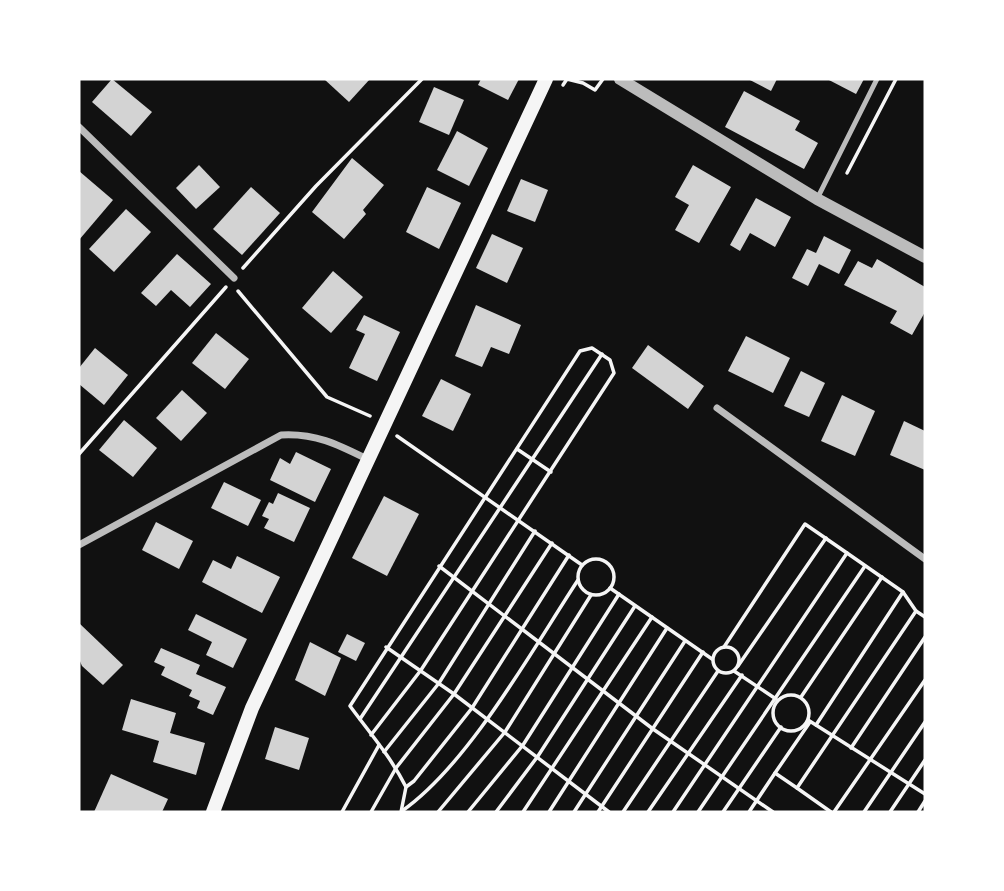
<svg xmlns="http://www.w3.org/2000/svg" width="1004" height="891" font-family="Raleway,sans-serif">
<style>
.building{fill:#d3d3d3}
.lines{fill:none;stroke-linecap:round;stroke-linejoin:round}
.path{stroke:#f5f5f5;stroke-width:3.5}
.service{stroke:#bcbcbc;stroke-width:5}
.minor{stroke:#bcbcbc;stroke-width:7}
.tertiary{stroke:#bcbcbc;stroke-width:12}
.secondary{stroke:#f5f5f5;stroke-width:14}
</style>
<rect width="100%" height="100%" fill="#111"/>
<g class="building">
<polygon points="112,79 152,112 131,136 92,102"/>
<polygon points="324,79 370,79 349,102"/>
<polygon points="481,79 519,79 508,100 478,85"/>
<polygon points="748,79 777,79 771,91"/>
<polygon points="827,79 864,79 856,94"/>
<polygon points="434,87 464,100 449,135 419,122"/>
<polygon points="744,91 800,121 795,130 818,143 804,169 725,127"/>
<polygon points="457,131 488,148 469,186 437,170"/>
<polygon points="352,158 384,185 363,210 366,214 344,239 312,212"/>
<polygon points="199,165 220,187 196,209 176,188"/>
<polygon points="693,165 731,187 699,243 675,230 689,205 675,197"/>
<polygon points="79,171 113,200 79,240"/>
<polygon points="521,179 548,190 535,222 507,211"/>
<polygon points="251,187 280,213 242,255 213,229"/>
<polygon points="427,187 461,203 439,249 406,232"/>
<polygon points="756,198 791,217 775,247 750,233 740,251 730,245"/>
<polygon points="126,209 151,232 114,272 89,249"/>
<polygon points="492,234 523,248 507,283 476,268"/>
<polygon points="824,236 851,250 839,274 819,264 808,286 792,278 807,249 816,253"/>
<polygon points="177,254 211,284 190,307 171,290 156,306 141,293"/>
<polygon points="877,259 925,287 925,312 912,335 890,323 897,311 844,285 858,261 872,268"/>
<polygon points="333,271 363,297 331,333 302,308"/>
<polygon points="476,305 521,325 509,354 491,347 482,367 455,356"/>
<polygon points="364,315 400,332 377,381 349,368 365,334 356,330"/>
<polygon points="216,333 249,359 225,389 192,363"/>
<polygon points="746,336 790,358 773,393 728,371"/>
<polygon points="648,345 704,386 688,409 632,368"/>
<polygon points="95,348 128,375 104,405 79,384 79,368"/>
<polygon points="801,371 825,383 809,417 784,406"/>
<polygon points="441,379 471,394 453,431 422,416"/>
<polygon points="182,390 207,413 181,441 156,418"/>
<polygon points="842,395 875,411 855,456 821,441"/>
<polygon points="124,420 157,448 133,477 99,450"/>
<polygon points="904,421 925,431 925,470 890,455"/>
<polygon points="296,452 331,469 315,502 270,480 280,458 290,464"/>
<polygon points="224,482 261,500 248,526 211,508"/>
<polygon points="278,493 310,508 294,542 264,528 269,519 262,516 269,502 273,504"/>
<polygon points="384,496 419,514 387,576 352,558"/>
<polygon points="156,522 193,541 179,569 142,550"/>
<polygon points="237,556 280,577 262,613 202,582 213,560 231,569"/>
<polygon points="196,614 247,639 233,668 206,655 212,642 188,630"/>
<polygon points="79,623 123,665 103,685 82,666 79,659"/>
<polygon points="347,634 365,643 356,661 338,652"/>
<polygon points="310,642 341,658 325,696 295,680"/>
<polygon points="161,648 200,665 196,674 226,687 213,715 197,708 200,701 189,696 192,690 161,675 165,667 154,662"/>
<polygon points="131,699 176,713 170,733 205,743 196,775 153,762 159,741 122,730"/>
<polygon points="275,727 309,738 299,770 265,759"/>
<polygon points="111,774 168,799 162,812 94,812"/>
</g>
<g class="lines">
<g class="path">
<polyline points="563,85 567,79 583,83 595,90 603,79"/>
<polyline points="847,173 896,79"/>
<polyline points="243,268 316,186 422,79"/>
<polyline points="238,291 327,397 370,416"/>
<polyline points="397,436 582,565"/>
<polyline points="517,449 551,472"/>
<polyline points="79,454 226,287"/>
<polyline points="847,553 903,592"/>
<circle cx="596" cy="577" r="18"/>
<polyline points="439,566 653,729 773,812"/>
<polyline points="610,588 712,659"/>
<circle cx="726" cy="660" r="13"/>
<polyline points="386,647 454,694 609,812"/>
<polyline points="738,666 826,538"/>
<polyline points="734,671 776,699"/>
<circle cx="791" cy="713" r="18"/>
<polyline points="801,697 882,577"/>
<polyline points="360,719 602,354"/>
<polyline points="808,720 925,794"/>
<polyline points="816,725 903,592 916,611"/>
<path d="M 371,735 L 421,670 L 614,373 L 610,360 L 592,348 L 580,351 L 350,706 C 369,732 391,757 406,787"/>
<polyline points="851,748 925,637"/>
<polyline points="384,752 439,683 535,531"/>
<polyline points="775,773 810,722"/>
<path d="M 402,811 C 469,764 532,650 578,580"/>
<polyline points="342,812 379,745"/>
<polyline points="371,812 396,768 454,694 552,543"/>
<polyline points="401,812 406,787 414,781 472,708 569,555"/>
<polyline points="438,812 505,732 591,595"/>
<polyline points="468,812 523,745 619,594"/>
<polyline points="496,812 538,756 635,606"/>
<polyline points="523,812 652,617"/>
<polyline points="549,812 667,628"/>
<polyline points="574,812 685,641"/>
<polyline points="598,812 703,652"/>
<polyline points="623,812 718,671"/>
<polyline points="648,812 742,675"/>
<polyline points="673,812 847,553 805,524 724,647"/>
<polyline points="698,812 865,566"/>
<polyline points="723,812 781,727"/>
<polyline points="749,812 775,773 797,788"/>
<polyline points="831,812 797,788 916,611 925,617"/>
<polyline points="834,812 925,680"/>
<polyline points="864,812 925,722"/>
<polyline points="890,812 925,760"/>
<polyline points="918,812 925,801"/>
</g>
<polyline class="service" points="817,199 877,79"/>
<g class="minor">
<polyline points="79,127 234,278"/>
<polyline points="717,408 925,559"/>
<path d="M 79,545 L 281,435 C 315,433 337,444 367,459"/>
</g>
<polyline class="tertiary" points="620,79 817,199 925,257"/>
<polyline class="secondary" points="213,812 252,708 546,79"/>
</g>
<rect width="1004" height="891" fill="none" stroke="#ffffff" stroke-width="161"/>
</svg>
